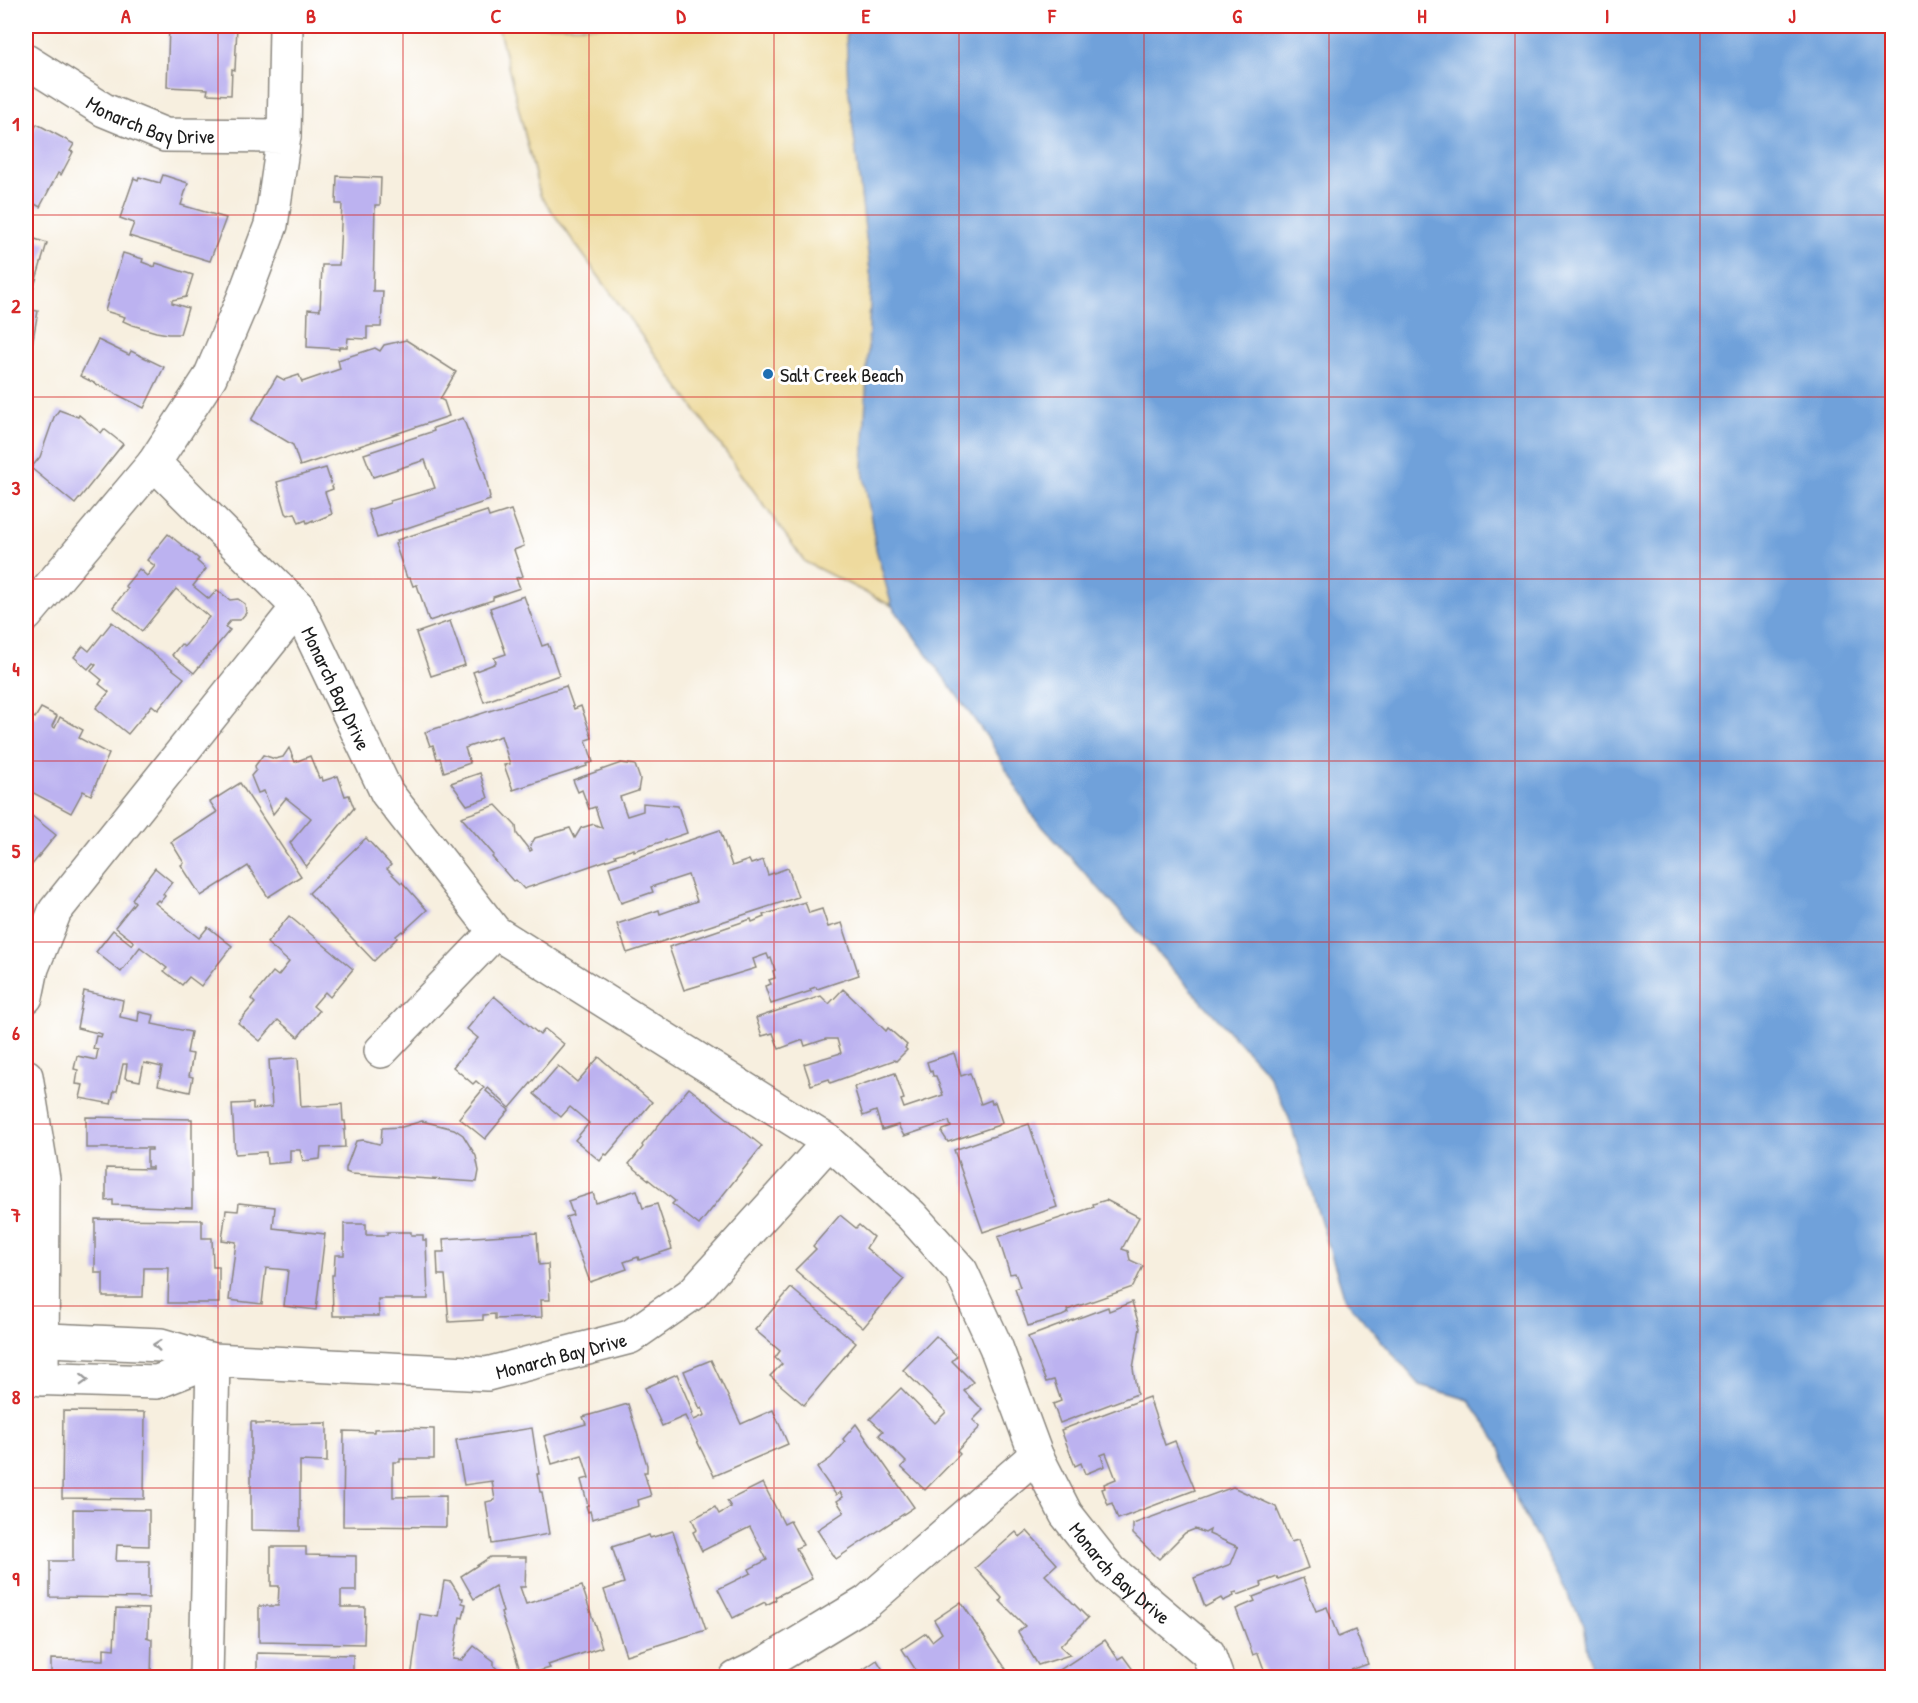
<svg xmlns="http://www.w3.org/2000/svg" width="1918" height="1703" font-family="'Patrick Hand',sans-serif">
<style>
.sand{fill:#eeda9e;stroke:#857b5d;stroke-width:1.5}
.water{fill:#70a1da;stroke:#465e7b;stroke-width:1.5}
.building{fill:#bcb2f0}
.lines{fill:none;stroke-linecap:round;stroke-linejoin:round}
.minor-casing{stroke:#8a867e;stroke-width:36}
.minor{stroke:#fff;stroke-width:33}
.oneway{stroke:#999}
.grid{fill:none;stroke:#d62828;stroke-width:1.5;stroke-opacity:0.55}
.poi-dot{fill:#1f6fb2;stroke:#fff;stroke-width:2}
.labels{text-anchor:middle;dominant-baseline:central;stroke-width:6;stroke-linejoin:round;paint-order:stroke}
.street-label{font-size:20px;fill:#1c1c1c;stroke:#fff}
.poi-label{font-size:20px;fill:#1c1c1c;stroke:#fff;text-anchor:start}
.neatline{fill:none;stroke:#d62828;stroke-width:2}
.grid-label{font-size:20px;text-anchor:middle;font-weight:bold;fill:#d62828}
</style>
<rect width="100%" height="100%" fill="#fff"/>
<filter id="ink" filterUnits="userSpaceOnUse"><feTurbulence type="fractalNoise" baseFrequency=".0167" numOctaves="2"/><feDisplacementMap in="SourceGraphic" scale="12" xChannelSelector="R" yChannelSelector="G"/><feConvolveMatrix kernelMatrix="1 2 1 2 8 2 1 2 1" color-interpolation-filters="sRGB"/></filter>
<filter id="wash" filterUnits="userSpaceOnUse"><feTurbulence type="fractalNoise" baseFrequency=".008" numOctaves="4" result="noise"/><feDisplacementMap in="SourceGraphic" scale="24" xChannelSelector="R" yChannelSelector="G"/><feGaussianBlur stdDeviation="1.35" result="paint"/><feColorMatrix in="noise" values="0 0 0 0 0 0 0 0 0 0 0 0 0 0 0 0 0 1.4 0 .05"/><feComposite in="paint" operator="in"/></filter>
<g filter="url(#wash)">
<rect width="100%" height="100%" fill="#f7efdf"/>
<polygon class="sand" points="498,26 846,26 848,85 871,279 863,470 876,549 892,606 805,562 540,195"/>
<polygon class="water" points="846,26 1892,26 1892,1677 1592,1677 1584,1625 1518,1503 1498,1442 1469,1400 1420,1385 1345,1299 1288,1115 1267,1073 1032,815 990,741 892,606 876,549 863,470 871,279 848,85"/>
<g id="blocks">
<g class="building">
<polygon points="169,26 237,26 235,70 232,69 231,95 207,94 208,89 167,87"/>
<polygon points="37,124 74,144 70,151 73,152 61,175 58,173 40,207 26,199 26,143 27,143"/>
<polygon points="163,175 188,183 181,205 226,218 210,261 129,236 134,223 120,218 134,178 138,180 139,177 160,183"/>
<polygon points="337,176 381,178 380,205 375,205 373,291 383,291 381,327 367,327 367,339 348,338 347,347 339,347 339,349 307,347 308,309 320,310 322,265 339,265 342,204 336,204"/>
<polygon points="26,236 47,243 33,290 26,287"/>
<polygon points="123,253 143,259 142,262 155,267 156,263 193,275 186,297 172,300 172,303 188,308 180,334 168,334 156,332 132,325 123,321 125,317 105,311"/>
<polygon points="26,309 38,311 28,368 26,367"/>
<polygon points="98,340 129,355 131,351 164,367 144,408 80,376"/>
<polygon points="406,340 456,372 440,399 444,401 449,416 300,466 293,445 251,420 277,376 284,380 299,375 302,382 340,369 338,360 375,348 380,351 384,345"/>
<polygon points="59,410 78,417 79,415 101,433 104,429 123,444 75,504 31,468 40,457 54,417"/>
<polygon points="463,418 485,474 490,497 489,498 490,500 377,538 368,510 390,503 390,501 435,488 425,460 373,477 364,454 434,431 433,428"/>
<polygon points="326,468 333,489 325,492 332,514 313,522 313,520 307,523 306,520 299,523 295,513 288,515 286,513 277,482"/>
<polygon points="511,510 524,546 514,550 523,576 516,578 520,588 493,597 493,600 429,621 417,585 413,586 410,578 407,578 395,544 398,543 397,540 487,511 489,517"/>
<polygon points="168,534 199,559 197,561 206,569 193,586 209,599 217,590 230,600 238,599 245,604 246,613 240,620 231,620 225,627 230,630 194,673 172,655 181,644 184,647 209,617 176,589 142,631 113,607 128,588 125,586 139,569 147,576 155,566 147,560"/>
<polygon points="524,596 542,646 548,644 559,675 484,702 473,672 494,664 496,662 494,658 506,654 490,608"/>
<polygon points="450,621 465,665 431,676 416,633"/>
<polygon points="112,622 184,678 158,710 152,705 128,734 96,708 109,692 99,684 102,680 91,671 96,665 93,663 88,669 74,657 83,646 89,651"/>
<polygon points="566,686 574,709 581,706 592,738 586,740 593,762 586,764 587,766 513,790 504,765 510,764 501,736 465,748 470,763 444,772 440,758 437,759 433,745 430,746 425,732"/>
<polygon points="41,708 57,716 52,726 55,728 60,717 83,730 79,738 109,754 91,795 83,791 71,813 26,789 29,781 26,779 26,727 32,716 35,718"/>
<polygon points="289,748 295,762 310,756 319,778 322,777 323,781 338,776 345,796 349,795 354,808 306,867 290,843 311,818 286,798 273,814 264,791 258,793 251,776 256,770 255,766 263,755 275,759 283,757"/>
<polygon points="621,763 635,765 640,779 638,791 620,797 627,816 643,811 643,803 678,806 687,833 634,851 634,849 615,855 616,857 524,889 516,880 513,881 492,857 494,855 461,817 496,805 516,826 517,834 530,851 532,850 530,846 535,838 570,828 575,838 581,828 594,824 602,828 595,807 589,809 582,790 578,792 573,780"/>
<polygon points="480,773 488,798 467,805 451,783"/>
<polygon points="240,783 301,876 268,897 248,866 201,896 181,865 184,863 171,842 217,812 210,802"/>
<polygon points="27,812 56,835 27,871 26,870"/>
<polygon points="720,830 732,866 749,860 751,864 763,860 768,875 788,868 798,897 627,953 617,924 659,910 660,914 697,901 688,875 651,887 653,892 621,903 609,867"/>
<polygon points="366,838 391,865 387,869 401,883 402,882 427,910 403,932 402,931 396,936 397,938 374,961 309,893"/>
<polygon points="155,868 172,882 163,894 165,896 160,902 158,900 155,903 199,938 208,927 232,946 201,986 189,977 182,985 164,971 167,968 140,947 121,972 96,952 113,930 132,945 134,942 115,927 135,902 132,899"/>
<polygon points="805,902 809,913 822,909 828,927 842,923 859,975 817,989 816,987 810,989 811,991 771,1004 765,986 771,984 769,980 775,978 773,971 775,970 771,958 769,959 767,954 753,959 756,968 684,990 669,947 751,919 752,922 764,917 763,915"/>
<polygon points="289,916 353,969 330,997 325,992 313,1006 319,1011 298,1037 278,1020 260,1041 238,1023 255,1003 251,999 273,972 278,976 289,962 267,943"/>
<polygon points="843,989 886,1031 888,1028 907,1045 905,1048 907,1050 896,1061 894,1060 830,1083 829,1079 811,1085 804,1064 841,1053 837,1039 826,1039 805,1046 803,1040 779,1049 773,1033 762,1036 756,1018 821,996 829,1004"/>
<polygon points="84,991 123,1000 120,1017 138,1021 139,1012 154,1015 152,1024 191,1032 187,1053 193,1054 189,1076 193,1077 190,1092 158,1085 162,1067 144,1063 140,1081 125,1078 127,1064 123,1064 117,1091 114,1091 111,1104 80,1098 83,1085 76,1084 78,1070 74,1069 77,1056 96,1060 98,1050 93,1049 96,1036 101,1037 102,1034 77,1028"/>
<polygon points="494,996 540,1035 545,1029 564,1044 510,1108 488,1088 486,1091 509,1110 485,1139 459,1118 484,1088 476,1081 473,1084 453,1067 478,1038 467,1029"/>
<polygon points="954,1053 961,1076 970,1073 981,1104 991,1100 992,1104 995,1102 1002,1122 999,1125 948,1142 942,1133 943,1130 951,1127 949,1121 904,1136 898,1125 882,1130 876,1111 863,1116 854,1087 895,1073 904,1099 901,1100 904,1108 943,1095 936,1076 933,1076 932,1071 930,1072 927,1062"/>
<polygon points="599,1057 652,1102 607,1155 605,1154 600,1161 575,1140 589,1123 570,1107 561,1117 534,1094 558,1066 577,1082"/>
<polygon points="298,1058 301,1107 342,1104 343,1121 345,1121 346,1130 344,1130 345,1147 321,1148 320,1159 303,1161 300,1150 290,1150 290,1162 267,1164 266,1152 235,1154 232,1104 253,1103 253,1109 272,1107 269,1060"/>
<polygon points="689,1088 762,1146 699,1225 672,1204 675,1201 629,1164 643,1147 642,1145"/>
<polygon points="86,1117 192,1119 192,1208 113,1205 113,1200 106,1201 106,1168 152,1169 152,1167 147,1167 147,1150 152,1150 152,1148 86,1148"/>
<polygon points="422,1121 454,1129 463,1135 476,1156 479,1171 477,1182 351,1174 346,1172 346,1168 356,1141 363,1140 379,1144 381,1143 382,1128 402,1127"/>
<polygon points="1029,1124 1057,1207 983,1232 954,1150"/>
<polygon points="637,1190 643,1208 657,1204 672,1249 639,1260 638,1257 624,1262 627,1269 590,1282 566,1217 573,1215 568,1201 593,1193 596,1203"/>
<polygon points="1106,1200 1139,1217 1122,1249 1128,1251 1130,1260 1143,1266 1133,1287 1067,1310 1068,1313 1062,1316 1028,1326 1015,1289 1020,1287 1015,1273 1010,1274 998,1237 1021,1229 1021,1231 1094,1207 1093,1204"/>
<polygon points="239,1203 275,1207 273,1228 325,1234 316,1310 284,1306 288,1270 266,1268 262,1304 229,1300 236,1242 222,1240 226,1210 238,1211"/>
<polygon points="840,1215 856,1228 859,1225 873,1237 866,1248 904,1279 863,1328 795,1270 816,1249 813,1246"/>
<polygon points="95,1219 202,1220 202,1238 212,1238 213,1267 219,1267 219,1303 168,1303 169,1268 144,1268 143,1297 103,1297 103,1273 95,1273"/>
<polygon points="344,1224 366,1224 366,1235 387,1235 387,1232 411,1232 411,1235 423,1235 423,1240 426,1240 428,1299 378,1299 379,1316 333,1316 332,1275 334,1275 335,1255 344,1255"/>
<polygon points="537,1233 539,1265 548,1264 550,1300 541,1300 542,1317 495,1319 495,1314 483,1315 483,1320 449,1322 445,1275 438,1275 437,1252 444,1252 443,1239"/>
<polygon points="791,1288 856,1343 804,1405 770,1376 782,1364 775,1358 780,1351 755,1330"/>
<polygon points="1132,1302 1140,1328 1133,1368 1137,1394 1060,1423 1053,1404 1061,1401 1054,1380 1046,1382 1028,1337 1108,1307 1109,1311"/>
<polygon points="936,1336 957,1356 952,1361 973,1382 964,1391 983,1410 973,1420 980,1427 957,1451 960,1454 925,1490 901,1467 906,1462 879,1435 883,1431 870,1419 901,1388 935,1423 946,1412 903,1370"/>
<polygon points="711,1360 741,1424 773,1410 788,1444 714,1476 685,1416 662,1426 645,1388 677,1374 693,1413 691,1414 694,1420 705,1415 702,1408 700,1409 684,1371"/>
<polygon points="1149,1397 1165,1445 1175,1441 1195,1490 1118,1519 1112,1503 1108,1505 1102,1489 1105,1488 1104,1484 1116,1479 1106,1453 1101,1455 1105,1466 1085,1474 1081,1463 1075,1466 1061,1430"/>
<polygon points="628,1404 647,1465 647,1472 644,1472 651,1496 638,1500 639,1506 592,1519 590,1511 588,1512 586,1506 588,1505 581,1480 589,1478 582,1455 552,1464 544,1436 586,1424 583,1417"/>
<polygon points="63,1411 145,1412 144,1499 62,1498"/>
<polygon points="251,1422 256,1422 256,1424 327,1423 327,1462 300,1461 300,1531 251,1530"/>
<polygon points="856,1424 914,1507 836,1559 817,1530 844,1512 837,1501 843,1497 840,1492 836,1495 817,1468 831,1458 845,1442 843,1439"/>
<polygon points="400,1428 434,1429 434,1459 400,1459 400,1462 393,1462 393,1497 446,1496 446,1527 343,1526 344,1431 374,1432 374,1429"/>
<polygon points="532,1428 539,1474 537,1474 540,1492 542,1492 549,1534 492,1544 486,1502 495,1500 492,1481 464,1485 456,1440"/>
<polygon points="763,1483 784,1524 790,1521 803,1545 796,1548 812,1579 775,1597 776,1600 766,1605 765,1602 733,1618 718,1589 751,1573 749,1569 767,1560 750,1527 702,1551 693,1532 697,1530 692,1519 715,1507 719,1514 731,1507 727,1501"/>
<polygon points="1233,1487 1276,1507 1291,1542 1298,1540 1308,1568 1278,1579 1277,1577 1261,1583 1262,1586 1238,1595 1237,1592 1233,1593 1234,1596 1223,1601 1221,1598 1205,1607 1194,1578 1231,1564 1238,1547 1209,1534 1210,1530 1205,1533 1195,1529 1185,1533 1159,1559 1133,1534 1133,1524"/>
<polygon points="73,1509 149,1510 149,1546 117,1545 116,1561 149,1561 149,1598 50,1597 50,1561 73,1561"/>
<polygon points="673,1531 706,1630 626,1655 604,1590 624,1583 612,1547 649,1535 650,1538"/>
<polygon points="1027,1531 1057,1564 1045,1575 1088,1618 1060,1646 1070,1655 1038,1665 1018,1632 1025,1626 1000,1601 1002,1598 975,1568 1016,1532 1020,1537"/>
<polygon points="271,1547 306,1547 306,1555 356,1556 356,1591 341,1591 341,1607 365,1607 364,1644 259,1642 259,1606 278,1606 279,1586 271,1586"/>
<polygon points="490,1557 526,1557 525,1587 520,1587 526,1604 582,1586 602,1647 548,1665 550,1668 522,1676 501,1613 503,1612 495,1586 474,1599 461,1576"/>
<polygon points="1303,1578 1316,1611 1327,1607 1338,1637 1355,1630 1368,1664 1351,1670 1354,1678 1267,1678 1258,1653 1253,1655 1236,1609 1255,1601 1253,1597"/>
<polygon points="444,1581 451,1582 461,1598 463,1598 462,1603 466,1604 463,1618 460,1617 453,1659 462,1660 474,1646 494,1661 494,1666 505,1676 504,1678 411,1678 420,1614 438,1617"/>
<polygon points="961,1602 1012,1678 921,1678 902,1649 926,1633 932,1641 942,1633 934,1620"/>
<polygon points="116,1608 149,1609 148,1637 146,1637 152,1639 151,1678 51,1678 51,1659 104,1660 104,1648 114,1649"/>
<polygon points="1105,1640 1118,1659 1123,1656 1134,1671 1125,1678 1053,1678 1057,1675 1055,1673"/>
<polygon points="257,1653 353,1655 353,1678 257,1678"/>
<polygon points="877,1660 888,1678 851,1678"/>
</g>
</g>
</g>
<g filter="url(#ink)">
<use href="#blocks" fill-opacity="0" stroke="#8a867e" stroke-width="1.5"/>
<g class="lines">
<defs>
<g id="minor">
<path id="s1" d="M 26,61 L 104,110 L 165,135 L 284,136 L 271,225 L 244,297 L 210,377 L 154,463 L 298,607 L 387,793 L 495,932 L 829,1142 L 911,1215 L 961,1271 L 996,1347 L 1036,1455 L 1066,1514 L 1111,1571 L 1208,1653 L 1217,1678"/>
<polyline points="284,136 286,26"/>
<polyline points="26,615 154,463"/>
<polyline points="26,997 32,968 55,911 298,607"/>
<polyline points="381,1051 495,932"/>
<polyline points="26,1076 43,1179 42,1379"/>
<path id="s2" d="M 26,1339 L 161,1345 L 213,1360 L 487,1374 L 630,1337 L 693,1293 L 829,1142"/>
<polyline points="26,1378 157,1382 213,1360"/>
<polyline points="206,1678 213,1360"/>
<polyline points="736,1678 763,1665 867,1602 1036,1455"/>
</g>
</defs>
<use href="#minor" class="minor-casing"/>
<use href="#minor" class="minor"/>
</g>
<defs><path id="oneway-chevron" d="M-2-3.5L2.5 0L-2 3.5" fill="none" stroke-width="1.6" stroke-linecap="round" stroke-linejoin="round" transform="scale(1.5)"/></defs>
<g class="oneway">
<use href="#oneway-chevron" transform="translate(157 1345) rotate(-173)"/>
<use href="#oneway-chevron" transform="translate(84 1380) rotate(2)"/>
</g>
</g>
<path class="grid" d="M 218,26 L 218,1678M 403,26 L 403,1678M 589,26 L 589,1678M 774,26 L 774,1678M 959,26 L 959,1678M 1144,26 L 1144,1678M 1329,26 L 1329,1678M 1515,26 L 1515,1678M 1700,26 L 1700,1678M 26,215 L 1892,215M 26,397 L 1892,397M 26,579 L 1892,579M 26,761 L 1892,761M 26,942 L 1892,942M 26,1124 L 1892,1124M 26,1306 L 1892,1306M 26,1488 L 1892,1488"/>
<circle class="poi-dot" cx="768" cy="374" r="6"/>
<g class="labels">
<g class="street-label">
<text stroke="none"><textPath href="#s1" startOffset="141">Monarch Bay Drive</textPath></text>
<text stroke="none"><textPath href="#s1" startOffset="927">Monarch Bay Drive</textPath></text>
<text stroke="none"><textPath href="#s2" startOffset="540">Monarch Bay Drive</textPath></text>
<text stroke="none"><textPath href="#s1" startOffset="2144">Monarch Bay Drive</textPath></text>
</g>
<g class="poi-label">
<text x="780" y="374">Salt Creek Beach</text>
</g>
</g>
<rect width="1918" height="1703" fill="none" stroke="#fff" stroke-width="66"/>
<rect x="33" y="33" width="1852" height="1637" class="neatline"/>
<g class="grid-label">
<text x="126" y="23">A</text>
<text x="311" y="23">B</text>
<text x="496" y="23">C</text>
<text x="681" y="23">D</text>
<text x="866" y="23">E</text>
<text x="1052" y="23">F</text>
<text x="1237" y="23">G</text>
<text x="1422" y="23">H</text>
<text x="1607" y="23">I</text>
<text x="1792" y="23">J</text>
<text x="16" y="131">1</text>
<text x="16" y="313">2</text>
<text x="16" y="495">3</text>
<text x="16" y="676">4</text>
<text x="16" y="858">5</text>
<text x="16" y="1040">6</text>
<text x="16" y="1222">7</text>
<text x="16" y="1404">8</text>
<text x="16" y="1586">9</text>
</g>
</svg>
